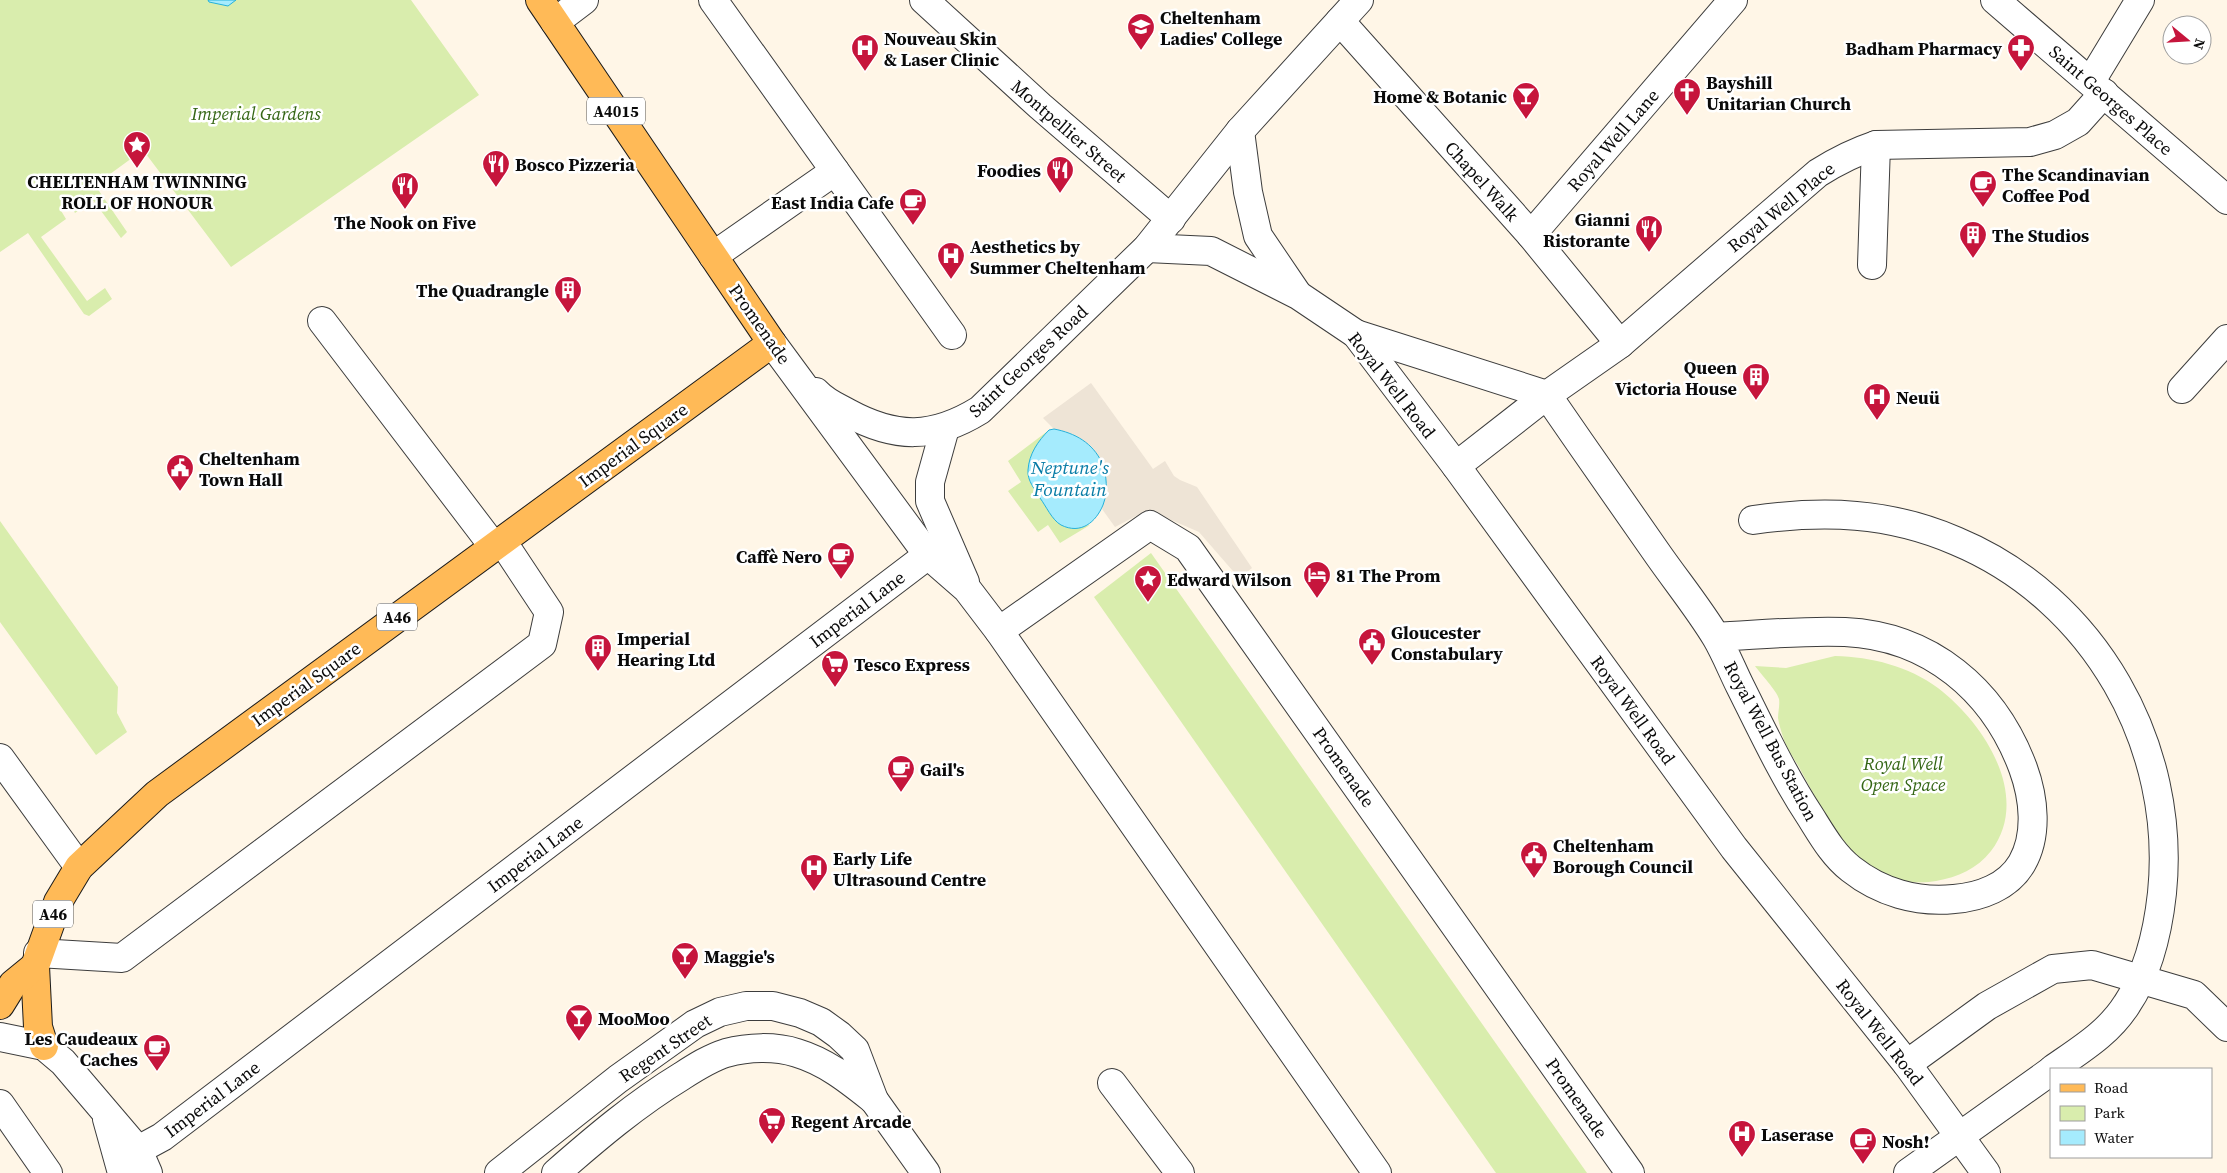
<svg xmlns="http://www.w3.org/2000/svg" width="2227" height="1173" font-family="'Source Serif 4',serif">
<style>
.green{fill:#d9edad}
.plaza{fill:#eee4d6}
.water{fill:#a5ebfd;stroke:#25b1db}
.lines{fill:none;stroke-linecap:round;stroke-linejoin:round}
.minor-casing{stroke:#3d3d3d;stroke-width:30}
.major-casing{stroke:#1b1b1b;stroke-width:30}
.minor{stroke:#fff;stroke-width:28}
.major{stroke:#ffba57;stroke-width:28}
.labels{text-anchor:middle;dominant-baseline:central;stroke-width:5;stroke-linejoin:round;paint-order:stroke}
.shield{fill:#fff;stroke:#545454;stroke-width:1}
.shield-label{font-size:16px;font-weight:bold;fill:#0a0a0a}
.poi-label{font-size:18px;font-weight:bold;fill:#0a0a0a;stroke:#fff;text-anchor:start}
.street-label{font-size:18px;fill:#0a0a0a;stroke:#fff}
.park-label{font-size:18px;font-style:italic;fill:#346615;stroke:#fff}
.water-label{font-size:19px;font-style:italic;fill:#087ca6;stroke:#fff}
</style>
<rect width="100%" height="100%" fill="#fff6e7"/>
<g class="green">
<polygon points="0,0 411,0 479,95 231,267 143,150 95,185 127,232 121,238 93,200 75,213 69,203 60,209 66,219 41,237 87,301 105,288 112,299 89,316 84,314 28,233 0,252"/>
<path d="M 1049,430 C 1038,442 1023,465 1030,482 L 1079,527 L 1090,525 L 1060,543 L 1048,525 L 1038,532 L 1008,491 L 1021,482 L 1008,461 Z"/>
<polygon points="0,521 118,687 117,713 127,732 96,755 0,622"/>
<polygon points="1151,553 1587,1173 1496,1173 1094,597"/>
<path d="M 1835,656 C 1872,657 1908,666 1938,688 C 1984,723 2032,797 1991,851 C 1977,869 1958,877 1936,881 C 1910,886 1878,877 1859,858 C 1833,832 1816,799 1799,767 C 1793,757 1786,747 1783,737 C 1781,731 1779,724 1778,718 C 1778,712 1780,705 1779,699 C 1777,691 1760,673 1755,666 L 1786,668 Z"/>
</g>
<polygon class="plaza" points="1091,383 1153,469 1165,461 1174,476 1180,480 1197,487 1252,568 1239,578 1199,532 1155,513 1136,516 1115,527 1102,509 1107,487 1103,467 1099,457 1076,436 1054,429 1043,418"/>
<g class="water">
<polygon points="208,0 236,0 228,6 209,2"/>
<path d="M 1054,429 C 1075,433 1093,443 1102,463 C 1107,475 1108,492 1103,505 C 1096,522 1081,535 1061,525 C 1052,520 1046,506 1040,498 C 1035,489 1027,481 1028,470 C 1029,454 1038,441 1049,430 Z"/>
</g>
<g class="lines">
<defs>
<g id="minor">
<polyline points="713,0 952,335"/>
<polyline points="924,0 1040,106 1171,219"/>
<polyline points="1995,0 2227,200"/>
<polyline points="1340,21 1531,235 1620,344"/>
<polyline points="555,22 584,0"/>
<polyline points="2091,81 2140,0"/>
<polyline points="1240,131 1248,192 1258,236 1296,292"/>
<polyline points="1531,235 1733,0"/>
<polyline points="1147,248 1211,251 1298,295 1356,334 1456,466 1734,848 1907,1064 1986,1173"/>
<polyline points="713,256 835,171"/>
<polyline points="1872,265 1876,145"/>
<polyline points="322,321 494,547"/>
<polyline points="1356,334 1547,395"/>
<polyline points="772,343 928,555 967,589 999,631 1377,1173"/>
<polyline points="2182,389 2227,339"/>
<path d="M 816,392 C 825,402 837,407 848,413 C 896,439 933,439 980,410 L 1147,248 L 1240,131 L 1359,0"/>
<path d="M 1547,395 C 1584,449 1622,503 1659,556 C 1678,583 1699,609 1716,637 C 1725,652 1732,670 1740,686 C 1762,730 1783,775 1810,816 C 1822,835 1833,855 1851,869 C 1880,892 1917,903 1954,899 C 1980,897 2008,887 2022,863 C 2038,835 2034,798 2023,768 C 1994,690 1930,636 1845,632 C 1804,630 1757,635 1716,637"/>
<polyline points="945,428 930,482 930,501 965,582"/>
<path d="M 1456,466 L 1547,395 L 1620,344 L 1818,173 C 1837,161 1855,152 1876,145 L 2030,142 L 2055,135 L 2078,122 L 2104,93"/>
<path d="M 1753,520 C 1824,510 1889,512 1956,541 C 2095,599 2177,746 2162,893 C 2158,930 2148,973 2127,1004 C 2109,1033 2080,1050 2053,1069"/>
<polyline points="999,631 1150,525 1188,548 1630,1173"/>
<polyline points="0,758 79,867"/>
<polyline points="38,953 122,958 542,644 549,612 502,541"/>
<polyline points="0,1037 44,1046 63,1062 138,1150 148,1173"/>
<polyline points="1907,1064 1987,1006 2053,969 2092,965 2194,995 2227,1027"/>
<polyline points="1112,1083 1180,1173"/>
<polyline points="0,1104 48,1173"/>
<polyline points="107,1119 122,1173"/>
<polyline points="138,1150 162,1137 928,555"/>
<polyline points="499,1173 618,1079 695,1024 720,1012 746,1006 773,1006 800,1013 821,1022 839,1035 855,1050 874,1100 926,1173"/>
<path d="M 556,1173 C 596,1138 636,1104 682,1076 C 696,1067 710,1058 726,1053 C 748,1047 775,1046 797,1053 C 827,1062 850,1081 874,1100"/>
<polyline points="1908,1173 2051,1071"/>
</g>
<g id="major">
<polyline points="35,966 38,1027 44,1046"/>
<polyline points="0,1005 13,984 35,966 58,902 79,867 157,794 772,343 540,0"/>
</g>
</defs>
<use href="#minor" class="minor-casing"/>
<use href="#major" class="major-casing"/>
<use href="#minor" class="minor"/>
<use href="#major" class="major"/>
</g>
<defs>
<symbol id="school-pin" viewBox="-11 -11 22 30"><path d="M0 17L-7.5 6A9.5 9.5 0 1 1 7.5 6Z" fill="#c6153c" stroke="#fff"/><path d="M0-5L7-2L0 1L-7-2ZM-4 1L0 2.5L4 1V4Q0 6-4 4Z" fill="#fff"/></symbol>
<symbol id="hospital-pin" viewBox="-11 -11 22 30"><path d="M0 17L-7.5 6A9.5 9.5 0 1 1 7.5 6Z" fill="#c6153c" stroke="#fff"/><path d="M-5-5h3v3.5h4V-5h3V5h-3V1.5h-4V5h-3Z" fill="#fff"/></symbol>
<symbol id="pharmacy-pin" viewBox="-11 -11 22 30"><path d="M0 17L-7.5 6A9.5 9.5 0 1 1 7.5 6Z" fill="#c6153c" stroke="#fff"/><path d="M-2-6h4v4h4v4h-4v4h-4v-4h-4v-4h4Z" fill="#fff"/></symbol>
<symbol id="church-pin" viewBox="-11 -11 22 30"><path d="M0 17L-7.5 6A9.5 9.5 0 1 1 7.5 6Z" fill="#c6153c" stroke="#fff"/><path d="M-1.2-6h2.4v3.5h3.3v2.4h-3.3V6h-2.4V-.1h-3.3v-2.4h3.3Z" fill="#fff"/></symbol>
<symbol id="bar-pin" viewBox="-11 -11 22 30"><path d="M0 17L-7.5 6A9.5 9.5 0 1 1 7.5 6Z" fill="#c6153c" stroke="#fff"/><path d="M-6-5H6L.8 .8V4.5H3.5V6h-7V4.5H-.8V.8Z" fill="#fff"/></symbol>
<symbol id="sight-pin" viewBox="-11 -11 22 30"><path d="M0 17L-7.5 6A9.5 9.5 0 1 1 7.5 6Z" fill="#c6153c" stroke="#fff"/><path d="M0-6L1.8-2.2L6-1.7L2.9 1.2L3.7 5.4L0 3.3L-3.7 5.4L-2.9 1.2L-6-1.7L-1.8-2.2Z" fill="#fff"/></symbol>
<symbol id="restaurant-pin" viewBox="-11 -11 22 30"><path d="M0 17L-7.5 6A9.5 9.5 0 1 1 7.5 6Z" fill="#c6153c" stroke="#fff"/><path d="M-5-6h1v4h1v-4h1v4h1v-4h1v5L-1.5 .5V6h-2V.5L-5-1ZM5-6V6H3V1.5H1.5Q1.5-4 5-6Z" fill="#fff"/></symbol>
<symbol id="cafe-pin" viewBox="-11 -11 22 30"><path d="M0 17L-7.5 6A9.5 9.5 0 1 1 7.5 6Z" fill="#c6153c" stroke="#fff"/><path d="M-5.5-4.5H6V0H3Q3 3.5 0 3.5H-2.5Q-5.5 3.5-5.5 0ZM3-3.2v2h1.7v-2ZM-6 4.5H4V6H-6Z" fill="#fff"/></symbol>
<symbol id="building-pin" viewBox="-11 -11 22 30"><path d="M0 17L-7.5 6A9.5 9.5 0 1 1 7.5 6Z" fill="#c6153c" stroke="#fff"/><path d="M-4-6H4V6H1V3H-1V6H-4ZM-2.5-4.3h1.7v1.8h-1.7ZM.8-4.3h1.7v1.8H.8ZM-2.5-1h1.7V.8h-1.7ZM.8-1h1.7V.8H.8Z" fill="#fff"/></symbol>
<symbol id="civic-pin" viewBox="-11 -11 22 30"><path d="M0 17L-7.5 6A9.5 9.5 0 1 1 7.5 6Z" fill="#c6153c" stroke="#fff"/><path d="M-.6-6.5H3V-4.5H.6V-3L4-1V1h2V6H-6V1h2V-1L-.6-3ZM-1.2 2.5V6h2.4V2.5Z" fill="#fff"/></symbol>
<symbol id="hotel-pin" viewBox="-11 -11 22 30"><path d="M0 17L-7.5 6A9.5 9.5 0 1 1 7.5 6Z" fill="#c6153c" stroke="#fff"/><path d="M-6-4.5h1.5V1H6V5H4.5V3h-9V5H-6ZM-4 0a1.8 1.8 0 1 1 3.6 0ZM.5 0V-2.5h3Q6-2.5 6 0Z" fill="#fff"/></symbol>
<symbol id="supermarket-pin" viewBox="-11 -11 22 30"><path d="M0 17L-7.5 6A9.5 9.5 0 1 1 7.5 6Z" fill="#c6153c" stroke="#fff"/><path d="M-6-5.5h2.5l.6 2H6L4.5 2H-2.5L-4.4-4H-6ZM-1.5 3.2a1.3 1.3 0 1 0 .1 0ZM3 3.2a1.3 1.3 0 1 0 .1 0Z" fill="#fff"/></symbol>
</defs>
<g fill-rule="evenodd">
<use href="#school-pin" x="1125" y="11" width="32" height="43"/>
<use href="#hospital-pin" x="849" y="32" width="32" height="43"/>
<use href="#pharmacy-pin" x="2005" y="32" width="32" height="43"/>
<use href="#church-pin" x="1671" y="76" width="32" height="43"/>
<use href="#bar-pin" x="1510" y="80" width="32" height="43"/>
<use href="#sight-pin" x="121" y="129" width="32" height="43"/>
<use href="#restaurant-pin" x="480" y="148" width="32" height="43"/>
<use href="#restaurant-pin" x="1044" y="154" width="32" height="43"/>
<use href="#cafe-pin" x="1967" y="168" width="32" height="43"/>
<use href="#restaurant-pin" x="389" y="170" width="32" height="43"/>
<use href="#cafe-pin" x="897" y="186" width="32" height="43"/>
<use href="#restaurant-pin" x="1633" y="213" width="32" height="43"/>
<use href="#building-pin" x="1957" y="219" width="32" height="43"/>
<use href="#hospital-pin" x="935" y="240" width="32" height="43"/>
<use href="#building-pin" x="552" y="274" width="32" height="43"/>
<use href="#building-pin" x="1740" y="361" width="32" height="43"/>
<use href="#hospital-pin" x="1861" y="381" width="32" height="43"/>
<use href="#civic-pin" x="164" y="452" width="32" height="43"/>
<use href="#cafe-pin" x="825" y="540" width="32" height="43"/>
<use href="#hotel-pin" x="1301" y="559" width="32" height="43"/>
<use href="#sight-pin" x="1132" y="563" width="32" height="43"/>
<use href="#civic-pin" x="1356" y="626" width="32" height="43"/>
<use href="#building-pin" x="582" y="632" width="32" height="43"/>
<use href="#supermarket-pin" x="819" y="648" width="32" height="43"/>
<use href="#cafe-pin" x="885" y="753" width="32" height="43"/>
<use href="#civic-pin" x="1518" y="839" width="32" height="43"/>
<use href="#hospital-pin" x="798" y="852" width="32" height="43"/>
<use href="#bar-pin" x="669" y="940" width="32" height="43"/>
<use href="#bar-pin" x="563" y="1002" width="32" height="43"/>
<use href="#cafe-pin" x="141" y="1032" width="32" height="43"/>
<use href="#supermarket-pin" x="756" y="1105" width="32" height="43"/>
<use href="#hospital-pin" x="1726" y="1118" width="32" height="43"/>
<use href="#cafe-pin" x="1847" y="1125" width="32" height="43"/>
</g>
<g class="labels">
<g class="shield">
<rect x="587" y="97.5" width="58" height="27" rx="4"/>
<rect x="377" y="603.5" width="40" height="27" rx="4"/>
<rect x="33" y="900.5" width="40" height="27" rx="4"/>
</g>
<g class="shield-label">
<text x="616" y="111">A4015</text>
<text x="397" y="617">A46</text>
<text x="53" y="914">A46</text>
</g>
<g class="poi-label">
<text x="1160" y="17">Cheltenham<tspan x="1160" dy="21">Ladies' College</tspan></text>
<text x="884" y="38">Nouveau Skin<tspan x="884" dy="21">&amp; Laser Clinic</tspan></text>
<text x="2002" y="48" text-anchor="end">Badham Pharmacy</text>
<text x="1706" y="82">Bayshill<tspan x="1706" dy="21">Unitarian Church</tspan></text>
<text x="1507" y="96" text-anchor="end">Home &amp; Botanic</text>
<text x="515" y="164">Bosco Pizzeria</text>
<text x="1041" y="170" text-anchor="end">Foodies</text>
<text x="2002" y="174">The Scandinavian<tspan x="2002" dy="21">Coffee Pod</tspan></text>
<text x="137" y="181" text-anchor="middle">CHELTENHAM TWINNING<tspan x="137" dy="21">ROLL OF HONOUR</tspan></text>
<text x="894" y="202" text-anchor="end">East India Cafe</text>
<text x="1630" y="219" text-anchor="end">Gianni<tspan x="1630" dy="21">Ristorante</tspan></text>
<text x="405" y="222" text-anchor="middle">The Nook on Five</text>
<text x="1992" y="235">The Studios</text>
<text x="970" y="246">Aesthetics by<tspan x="970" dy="21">Summer Cheltenham</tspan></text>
<text x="549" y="290" text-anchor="end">The Quadrangle</text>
<text x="1737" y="367" text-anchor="end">Queen<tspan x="1737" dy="21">Victoria House</tspan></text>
<text x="1896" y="397">Neuü</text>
<text x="199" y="458">Cheltenham<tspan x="199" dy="21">Town Hall</tspan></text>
<text x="822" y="556" text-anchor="end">Caffè Nero</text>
<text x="1336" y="575">81 The Prom</text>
<text x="1167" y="579">Edward Wilson</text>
<text x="1391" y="632">Gloucester<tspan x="1391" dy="21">Constabulary</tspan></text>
<text x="617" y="638">Imperial<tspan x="617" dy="21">Hearing Ltd</tspan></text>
<text x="854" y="664">Tesco Express</text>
<text x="920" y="769">Gail's</text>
<text x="1553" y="845">Cheltenham<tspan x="1553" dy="21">Borough Council</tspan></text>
<text x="833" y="858">Early Life<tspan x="833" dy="21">Ultrasound Centre</tspan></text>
<text x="704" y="956">Maggie's</text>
<text x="598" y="1018">MooMoo</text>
<text x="138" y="1038" text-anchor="end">Les Caudeaux<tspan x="138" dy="21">Caches</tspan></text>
<text x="791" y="1121">Regent Arcade</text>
<text x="1761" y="1134">Laserase</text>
<text x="1882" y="1141">Nosh!</text>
</g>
<g class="street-label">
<text transform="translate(2111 100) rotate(41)">Saint Georges Place</text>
<text transform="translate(1069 131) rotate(41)">Montpellier Street</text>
<text transform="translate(1613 140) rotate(-49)">Royal Well Lane</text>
<text transform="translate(1482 181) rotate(48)">Chapel Walk</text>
<text transform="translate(1781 207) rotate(-39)">Royal Well Place</text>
<text transform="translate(760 324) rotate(55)">Promenade</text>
<text transform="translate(1028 361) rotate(-43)">Saint Georges Road</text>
<text transform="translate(1392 385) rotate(52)">Royal Well Road</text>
<text transform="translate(633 445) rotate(-36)">Imperial Square</text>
<text transform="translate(857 609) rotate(-37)">Imperial Lane</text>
<text transform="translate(306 684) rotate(-36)">Imperial Square</text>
<text transform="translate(1633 710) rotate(54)">Royal Well Road</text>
<text transform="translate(1771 741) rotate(62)">Royal Well Bus Station</text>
<text transform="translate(1344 767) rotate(55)">Promenade</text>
<text transform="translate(535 854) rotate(-37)">Imperial Lane</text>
<text transform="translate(1880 1032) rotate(52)">Royal Well Road</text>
<text transform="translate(665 1048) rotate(-34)">Regent Street</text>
<text transform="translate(1577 1098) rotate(55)">Promenade</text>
<text transform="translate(212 1099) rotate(-37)">Imperial Lane</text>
</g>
<g class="park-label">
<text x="256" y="113">Imperial Gardens</text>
<text x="1903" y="763">Royal Well<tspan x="1903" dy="21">Open Space</tspan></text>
</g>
<g class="water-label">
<text x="1070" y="467">Neptune's<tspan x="1070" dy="22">Fountain</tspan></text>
</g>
</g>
<rect x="2050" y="1068" width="162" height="90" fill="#ffffff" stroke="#9d9d9d"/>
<rect x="2060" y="1084" width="25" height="8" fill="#ffba57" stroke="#9d9d9d"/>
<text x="2094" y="1093" font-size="15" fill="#0a0a0a">Road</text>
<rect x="2060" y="1106" width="25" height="15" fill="#d9edad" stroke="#9d9d9d"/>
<text x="2094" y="1118" font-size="15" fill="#0a0a0a">Park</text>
<rect x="2060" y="1130" width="25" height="15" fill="#a5ebfd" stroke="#9d9d9d"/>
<text x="2094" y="1143" font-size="15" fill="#0a0a0a">Water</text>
<g transform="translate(2187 40) rotate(108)"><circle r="24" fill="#ffffff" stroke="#9d9d9d"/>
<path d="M0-4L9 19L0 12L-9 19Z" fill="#c6153c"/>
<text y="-8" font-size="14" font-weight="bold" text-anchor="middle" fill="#0a0a0a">N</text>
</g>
</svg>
